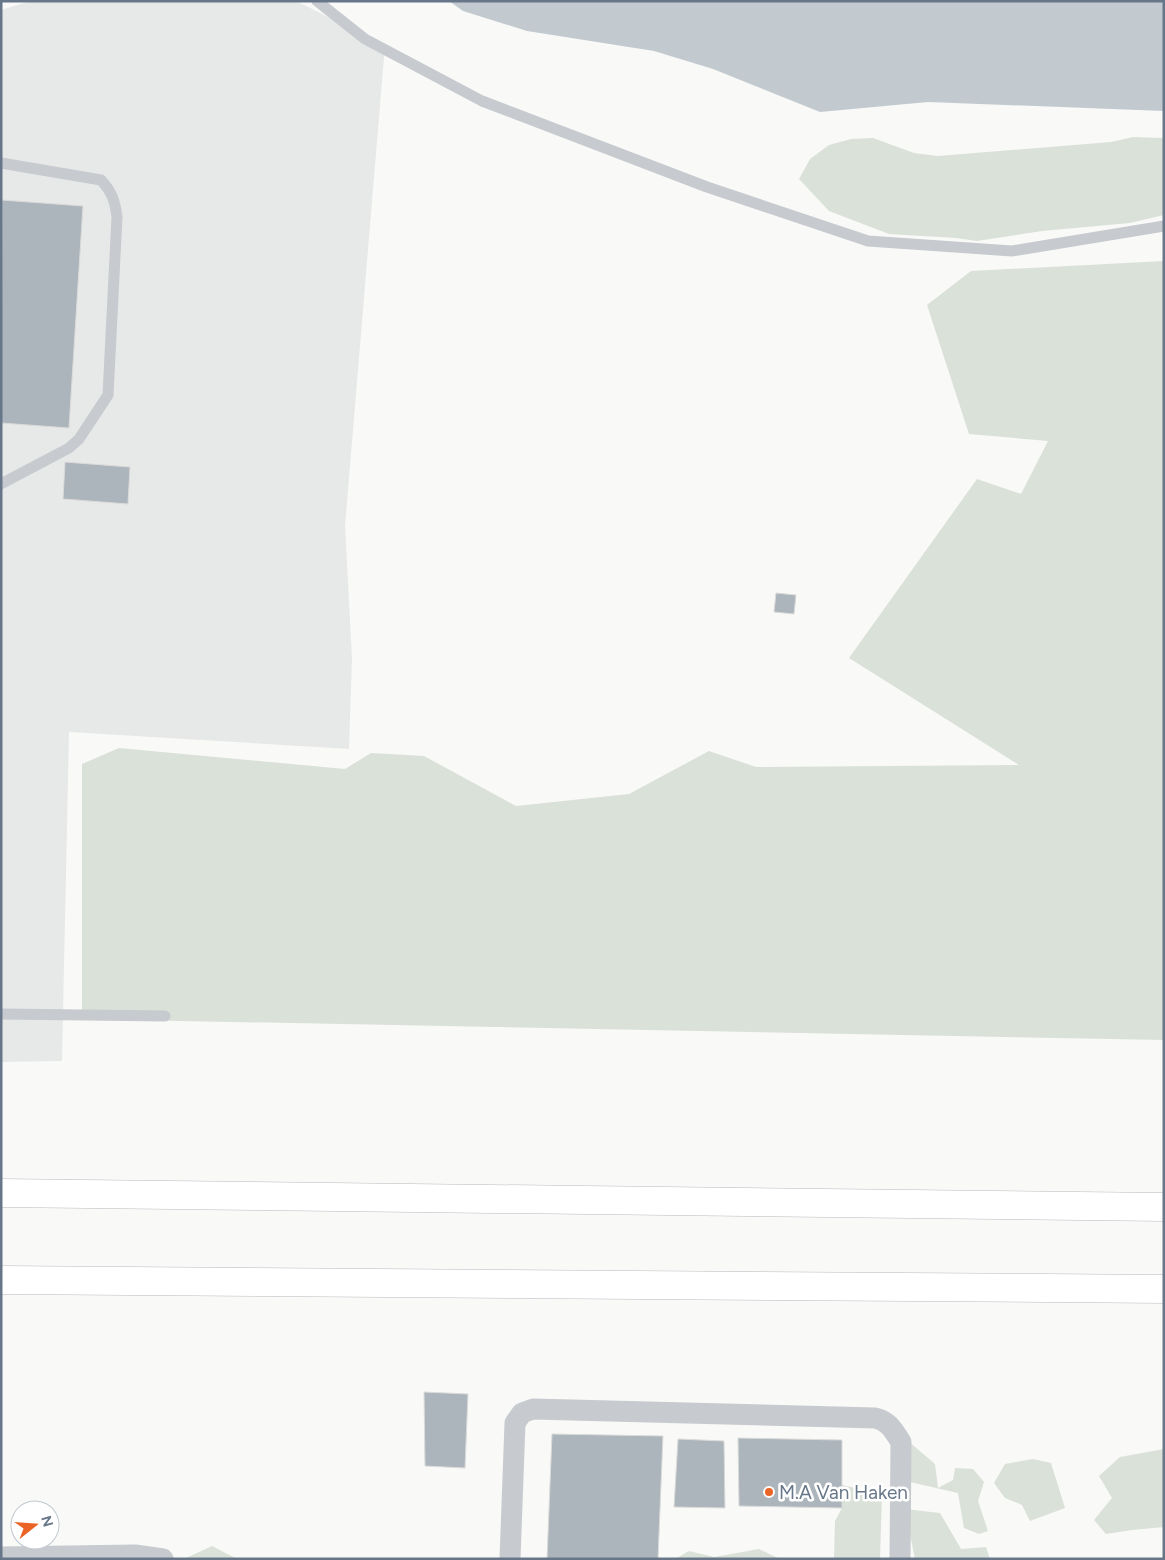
<svg xmlns="http://www.w3.org/2000/svg" width="1165" height="1560" font-family="Figtree,sans-serif">
<style>
.built{fill:#e7e8e8}
.green{fill:#dae1d8}
.water{fill:#c2cad0}
.building{fill:#adb5bc;stroke:#dbdbd9}
.lines{fill:none;stroke-linecap:round;stroke-linejoin:round}
.highway-casing{stroke:#b7bbbf;stroke-width:29}
.lane{stroke:#c7cace;stroke-width:11}
.street{stroke:#c7cace;stroke-width:21}
.highway{stroke:#fff;stroke-width:28}
.poi-dot{fill:#ea6426;stroke:#fff;stroke-width:2}
.labels{text-anchor:middle;dominant-baseline:central;stroke-width:5;stroke-linejoin:round;paint-order:stroke}
.poi-label{font-size:19px;fill:#677789;stroke:#fff;text-anchor:start}
</style>
<rect width="100%" height="100%" fill="#f9f9f7"/>
<polygon class="built" points="31,1 296,1 385,45 345,526 352,658 349,749 69,732 62,1061 1,1062 1,10"/>
<g class="green">
<polygon points="1133,137 1164,138 1164,215 1130,223 1042,231 977,241 956,238 889,234 829,211 799,179 810,159 829,145 851,139 873,138 914,153 938,156 1111,142"/>
<polygon points="1164,261 1164,1040 82,1019 82,764 119,748 345,769 371,753 424,756 516,806 629,794 709,751 756,767 1019,765 849,658 977,479 1021,494 1048,441 969,434 927,305 971,271"/>
<polygon points="908,1441 935,1464 938,1488 953,1480 955,1468 973,1469 984,1482 978,1501 988,1531 979,1534 964,1528 958,1493 901,1480"/>
<polygon points="1164,1449 1164,1527 1132,1530 1106,1534 1094,1520 1112,1498 1099,1476 1120,1457"/>
<polygon points="1033,1459 1051,1463 1065,1508 1030,1521 1022,1505 1005,1498 994,1483 1005,1464"/>
<polygon points="842,1485 882,1494 880,1559 834,1559 835,1521 842,1508"/>
<polygon points="905,1509 940,1513 961,1549 986,1547 990,1559 915,1559"/>
<polygon points="212,1546 237,1559 184,1559"/>
<polygon points="759,1549 780,1559 675,1559 689,1551 714,1557"/>
</g>
<polygon class="water" points="449,1 1164,1 1164,111 928,102 820,112 713,69 654,51 527,31 463,11"/>
<g class="building">
<polygon points="2,200 83,206 69,428 1,423"/>
<polygon points="65,462 130,467 128,504 63,499"/>
<polygon points="776,593 796,595 794,614 774,612"/>
<polygon points="424,1392 468,1394 465,1468 425,1466"/>
<polygon points="552,1434 663,1436 658,1559 547,1559"/>
<polygon points="738,1438 842,1440 842,1508 739,1506"/>
<polygon points="678,1439 724,1441 725,1508 674,1507"/>
</g>
<g class="lines">
<defs>
<g id="highway">
<polyline points="1,1193 1164,1207"/>
<polyline points="1,1280 1164,1289"/>
</g>
</defs>
<use href="#highway" class="highway-casing"/>
<g class="lane">
<polyline points="317,1 365,39 482,101 707,187 868,241 1012,251 1164,226"/>
<path d="M 1,163 L 101,180 C 112,192 115,201 117,217 L 108,395 L 79,439 L 69,448 L 1,484"/>
<polyline points="1,1014 165,1016"/>
</g>
<g class="street">
<polyline points="1,1557 135,1555 163,1559"/>
<path d="M 510,1559 L 515,1423 L 522,1413 L 533,1409 L 875,1418 C 889,1421 893,1430 901,1442 L 900,1559"/>
</g>
<use href="#highway" class="highway"/>
</g>
<circle class="poi-dot" cx="769" cy="1492" r="5"/>
<g class="labels">
<g class="poi-label">
<text x="779" y="1492">M.A Van Haken</text>
</g>
</g>
<rect width="1165" height="1560" fill="none" stroke="#677789" stroke-width="5"/>
<g transform="translate(35 1525) rotate(73)"><circle r="24" fill="#ffffff" stroke="#c2c9d0"/>
<path d="M0-4L9 19L0 12L-9 19Z" fill="#ea6426"/>
<text y="-8" font-size="14" font-weight="bold" text-anchor="middle" fill="#677789">N</text>
</g>
</svg>
